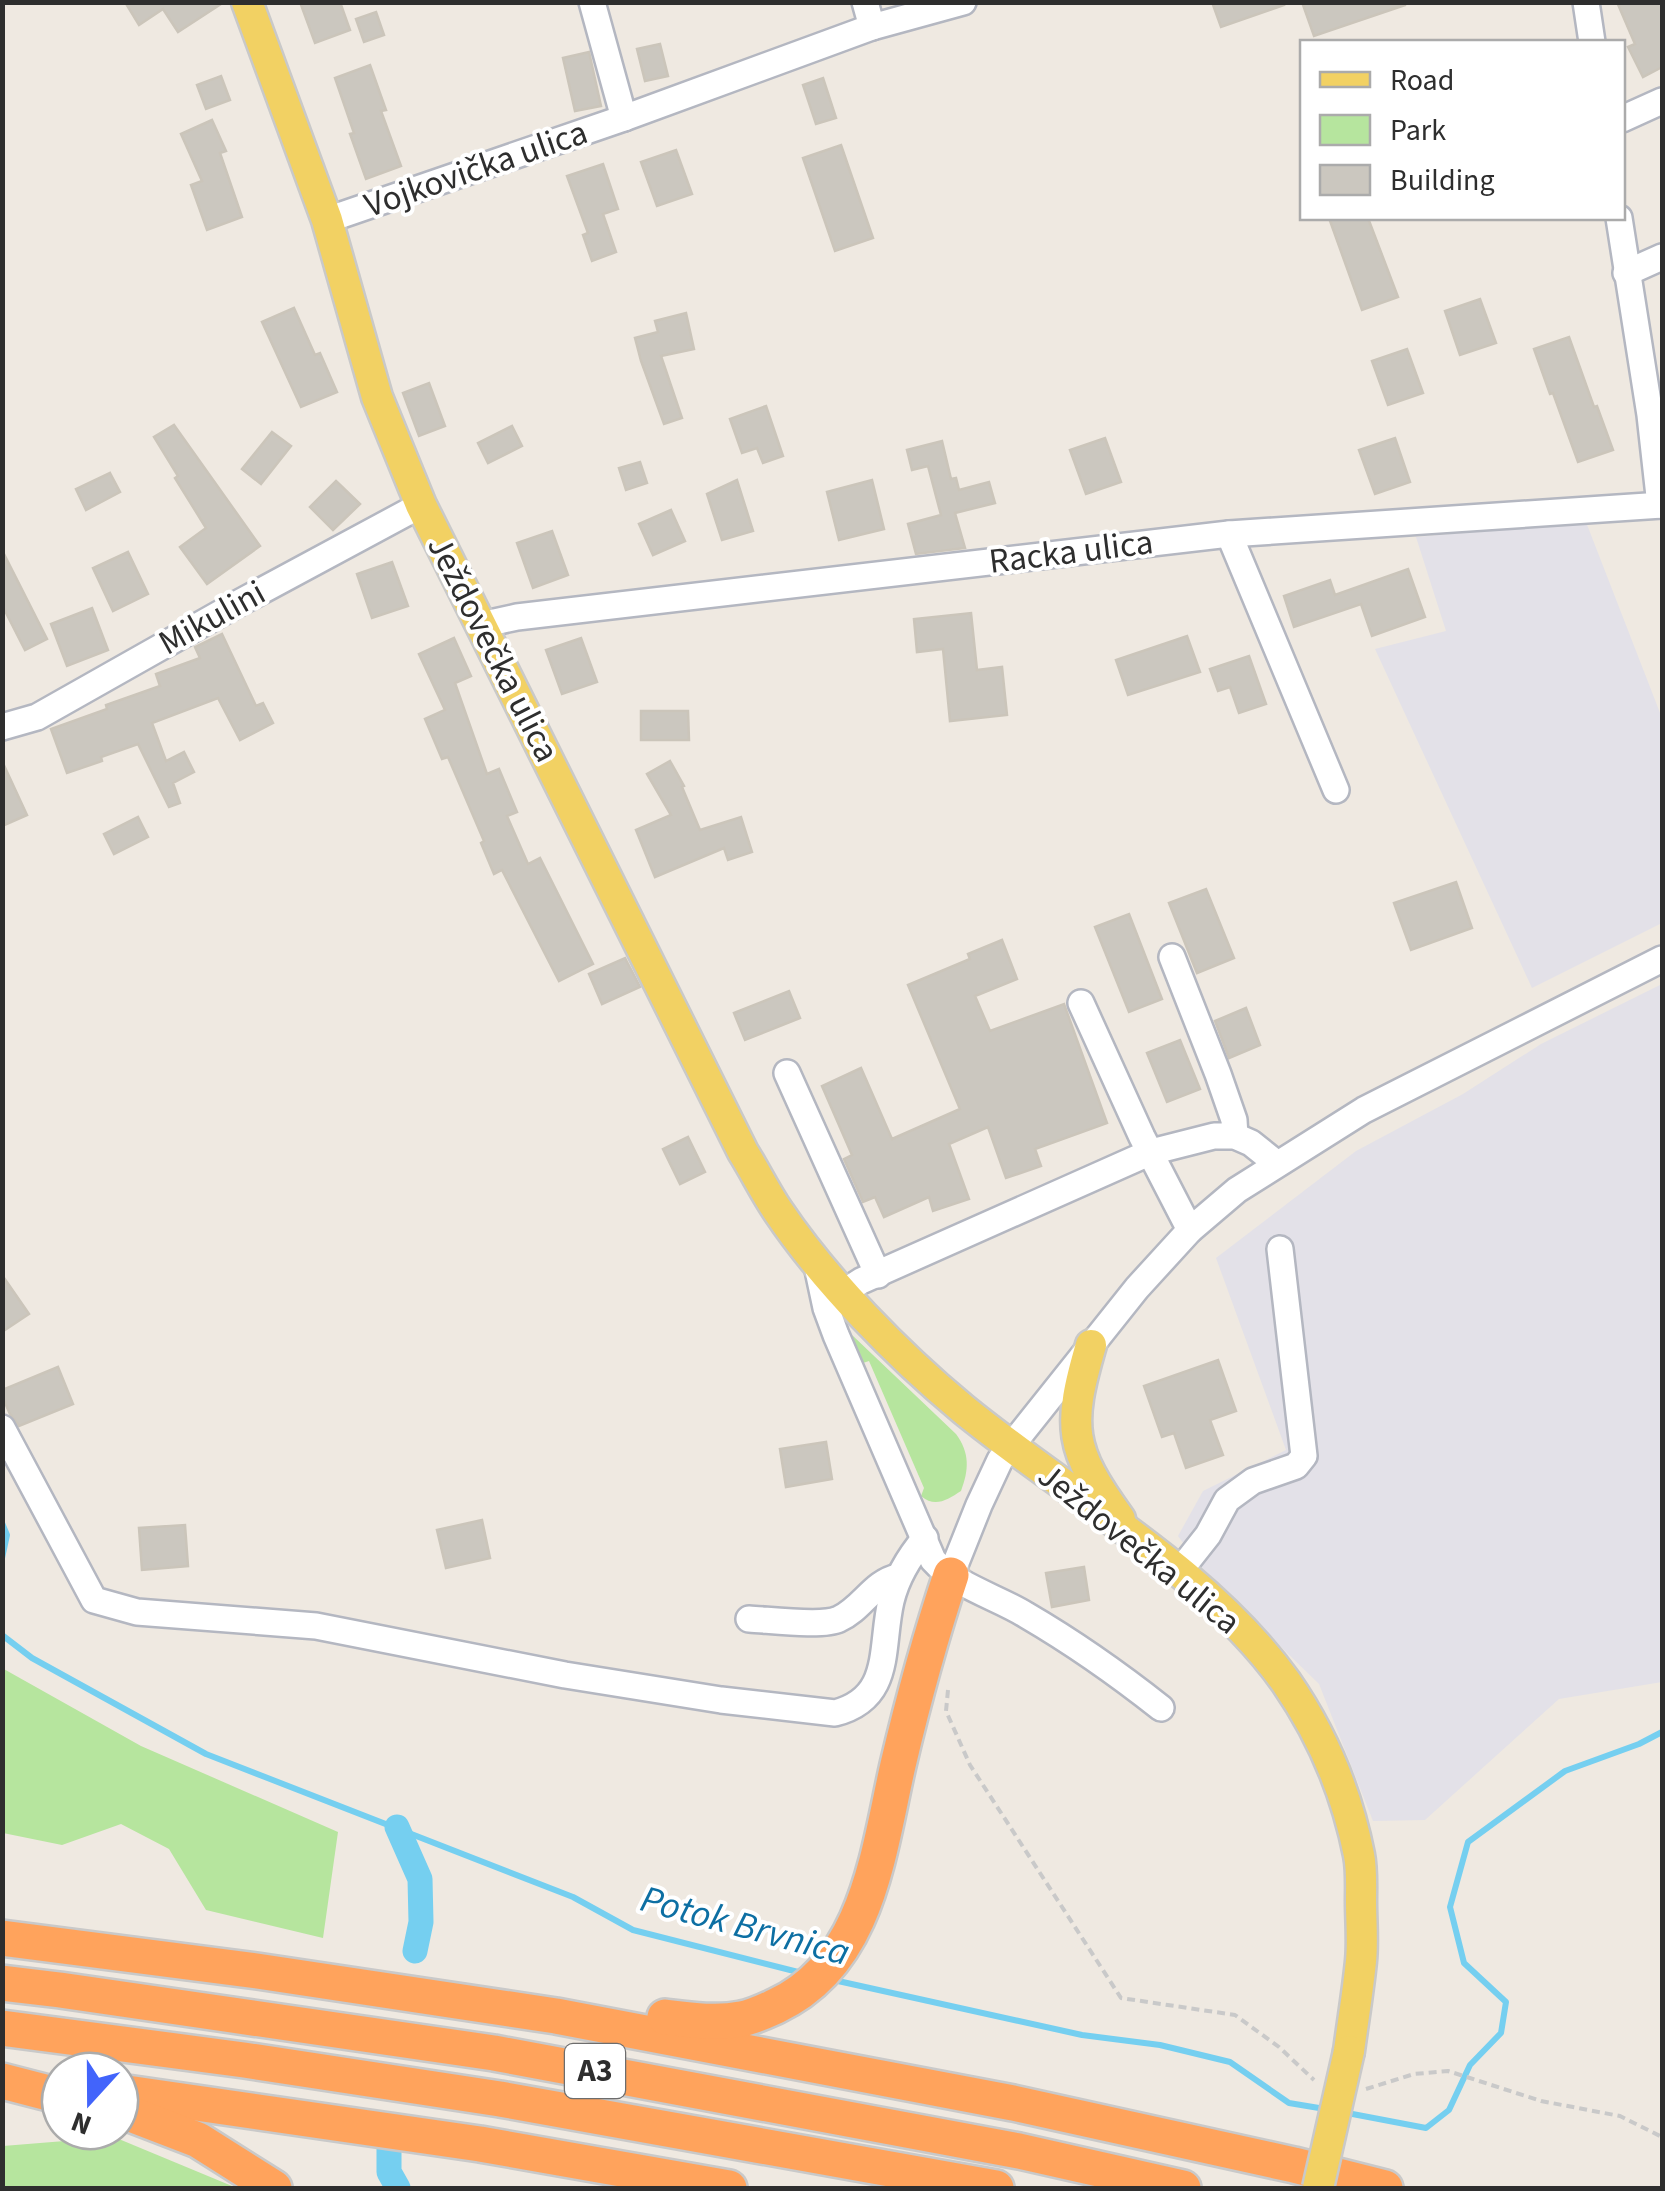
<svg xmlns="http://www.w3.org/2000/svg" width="1665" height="2191" font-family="'Source Sans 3',sans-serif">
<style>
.industrial{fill:#e3e1e8}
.green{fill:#b6e59e}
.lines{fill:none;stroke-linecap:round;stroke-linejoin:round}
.stream{stroke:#75cff0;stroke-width:6}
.canal{stroke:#75cff0;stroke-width:25}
.building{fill:#cbc7bf;stroke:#cbc5ba;stroke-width:2.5}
.minor-casing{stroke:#b4b7c1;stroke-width:30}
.major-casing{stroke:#c9c9c9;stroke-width:35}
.highway-casing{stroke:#c9c9c9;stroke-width:40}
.path{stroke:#c9c9c9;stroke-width:4;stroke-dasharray:8 5;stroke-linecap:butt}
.minor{stroke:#fff;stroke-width:25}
.major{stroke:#f2d163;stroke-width:30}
.highway{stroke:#ffa35c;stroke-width:35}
.major-bridge-casing{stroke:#c9c9c9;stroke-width:35;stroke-linecap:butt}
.major-bridge{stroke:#f2d163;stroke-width:30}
.labels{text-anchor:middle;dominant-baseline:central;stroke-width:8;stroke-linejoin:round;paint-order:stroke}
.shield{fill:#fff;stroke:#6d6d6d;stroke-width:2.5}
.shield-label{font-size:32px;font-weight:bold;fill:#2e2e2e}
.street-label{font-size:35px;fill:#2e2e2e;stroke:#fff}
.water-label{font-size:38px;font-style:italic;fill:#0d6fa3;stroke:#fff}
</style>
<rect width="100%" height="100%" fill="#efe9e1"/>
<g class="industrial">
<polygon points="1586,522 1662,718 1662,923 1532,988 1375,649 1446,631 1416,537"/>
<polygon points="1662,984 1662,1682 1559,1699 1425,1820 1373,1821 1319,1684 1205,1573 1178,1536 1203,1491 1286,1450 1216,1258 1356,1151 1463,1094 1541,1044"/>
</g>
<g class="green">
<path d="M 852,1335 L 956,1434 C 970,1453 969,1470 961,1491 C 947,1500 935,1508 921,1496 L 924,1488 L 869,1361 L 863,1363 Z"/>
<polygon points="2,1668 141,1746 338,1832 323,1938 206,1910 169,1849 121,1824 62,1845 3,1833"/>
<polygon points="114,2137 232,2186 236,2188 3,2188 3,2146"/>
</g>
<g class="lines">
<g class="stream">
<polyline points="2,1523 7,1535 2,1558"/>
<polyline points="2,1635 32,1658 206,1754 573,1897 633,1930 802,1973"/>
<polyline points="829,1979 1082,2035 1160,2045 1230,2062 1289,2103 1325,2109"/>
<polyline points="1342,2112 1426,2128 1449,2110 1470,2065 1501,2033 1506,2002 1464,1963 1450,1907 1468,1842 1565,1771 1639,1744 1662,1732"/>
</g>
<g class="canal">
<polyline points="397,1827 420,1879 421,1922 415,1951"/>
<polyline points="389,2149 389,2172 398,2188"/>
</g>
</g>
<g class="building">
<polygon points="125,2 224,2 178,32 163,9 139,25"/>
<polygon points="300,2 340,2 350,30 315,43"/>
<polygon points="1212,2 1283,2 1284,5 1221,27"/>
<polygon points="1302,2 1405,2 1405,5 1314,36"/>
<polygon points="1617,2 1662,2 1662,67 1643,77 1628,47 1635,44"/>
<polygon points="376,12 384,35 364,42 356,19"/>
<polygon points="660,44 668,76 645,81 637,49"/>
<polygon points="589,52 601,106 575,111 563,58"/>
<polygon points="370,65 386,110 381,111 401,166 366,179 350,134 354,133 335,78"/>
<polygon points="221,76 230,100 206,109 197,85"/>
<polygon points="823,78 836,118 816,124 803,85"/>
<polygon points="212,120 226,151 220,153 242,217 207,230 191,185 202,181 181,134"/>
<polygon points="841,145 873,238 835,251 803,158"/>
<polygon points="676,150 692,194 657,206 641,162"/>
<polygon points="603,164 618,209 603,214 616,252 592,261 583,235 588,233 567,176"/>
<polygon points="1329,218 1368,218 1398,297 1362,310"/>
<polygon points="1480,299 1496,343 1460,355 1445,311"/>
<polygon points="294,308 315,355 320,353 337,392 301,407 262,322"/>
<polygon points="686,313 694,349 661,356 682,418 664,424 641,361 635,338 658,332 655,321"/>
<polygon points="1569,337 1594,407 1597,406 1613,450 1578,462 1553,393 1550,394 1534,349"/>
<polygon points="1407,349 1423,393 1388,405 1372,361"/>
<polygon points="429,383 445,426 419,436 403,393"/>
<polygon points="766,406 783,456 763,463 757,448 742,453 730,419"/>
<polygon points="174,425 260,546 207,584 180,547 206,528 175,478 178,476 154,437"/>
<polygon points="512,426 522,446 488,463 478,443"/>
<polygon points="272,432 291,446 261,484 242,469"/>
<polygon points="1105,438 1121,482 1086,494 1070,450"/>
<polygon points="1395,438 1410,482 1375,494 1359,450"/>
<polygon points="942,441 951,479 956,478 959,490 989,482 995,503 955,513 965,548 916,554 908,524 941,515 928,466 912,470 907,450"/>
<polygon points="640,462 647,483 626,490 619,468"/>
<polygon points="110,473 120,492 86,510 76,489"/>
<polygon points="737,480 753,531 722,540 707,494"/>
<polygon points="872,480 884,529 839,540 827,492"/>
<polygon points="336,481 360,504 333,530 310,507"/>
<polygon points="671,510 685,541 653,555 639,524"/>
<polygon points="552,531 568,575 533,588 517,543"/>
<polygon points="2,550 47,639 25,650 2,605"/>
<polygon points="128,552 148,594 113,611 93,568"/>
<polygon points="392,562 408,606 372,618 357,574"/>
<polygon points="1408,569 1425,617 1372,636 1361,604 1294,627 1284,596 1330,580 1335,595"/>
<polygon points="92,608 108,650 67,666 51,624"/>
<polygon points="971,613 977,670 1002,667 1007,715 950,721 943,649 917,652 914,619"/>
<polygon points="222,634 256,706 263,703 273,723 240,740 218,698 152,723 166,761 184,752 194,772 173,783 180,803 169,807 138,744 101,757 102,761 67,773 51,729 107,709 106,705 160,686 156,674 200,658 195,647"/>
<polygon points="1187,636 1200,672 1128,695 1116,660"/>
<polygon points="454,638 471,676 455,683 487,774 499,769 517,812 507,816 528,864 540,858 593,964 559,981 502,870 494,874 481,843 484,841 448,757 442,759 425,719 445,710 419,654"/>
<polygon points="581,638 597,682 562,694 546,650"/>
<polygon points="1249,656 1266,704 1239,713 1230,687 1218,691 1210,669"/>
<polygon points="641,711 688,711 689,740 641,740"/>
<polygon points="2,761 27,815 2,826"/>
<polygon points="670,761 684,786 682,787 700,830 741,817 752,852 728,860 724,848 655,877 636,830 671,815 647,774"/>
<polygon points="138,817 148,837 114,854 104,834"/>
<polygon points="1456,882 1472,928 1411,950 1394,903"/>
<polygon points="1206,889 1234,958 1197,973 1169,903"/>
<polygon points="1129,914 1162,999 1129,1012 1095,927"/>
<polygon points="1002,940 1017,979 975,996 990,1031 1064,1004 1107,1123 1035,1149 1041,1166 1006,1178 988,1127 949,1144 969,1199 933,1211 929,1197 884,1217 875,1197 863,1202 844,1159 852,1155 822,1086 861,1068 892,1139 960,1109 908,985 970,959 968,954"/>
<polygon points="625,958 640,987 602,1004 589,974"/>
<polygon points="789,991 800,1018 745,1040 734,1013"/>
<polygon points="1246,1008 1260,1045 1229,1058 1215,1021"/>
<polygon points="1180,1040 1200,1089 1167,1102 1147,1053"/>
<polygon points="688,1137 705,1172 680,1184 663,1149"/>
<polygon points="2,1275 29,1314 2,1332"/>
<polygon points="1218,1360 1236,1411 1210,1420 1223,1455 1186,1468 1174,1433 1162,1437 1144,1386"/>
<polygon points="58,1367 73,1404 19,1426 10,1414 2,1396 2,1390"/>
<polygon points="826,1442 832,1479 786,1487 780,1449"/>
<polygon points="482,1520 490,1558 446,1568 437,1530"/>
<polygon points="185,1525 188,1566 142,1570 139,1528"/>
<polygon points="1084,1567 1089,1600 1052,1607 1046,1573"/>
</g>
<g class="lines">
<defs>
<g id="minor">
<polyline points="592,2 624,118"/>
<polyline points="865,2 872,27"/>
<polyline points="1586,2 1592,42"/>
<polyline points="1622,119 1662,101"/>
<polyline points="1619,218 1650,415 1660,505"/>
<polyline points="327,220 624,118 872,27 963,2"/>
<polyline points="1626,273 1662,257"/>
<polyline points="1229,534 1336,790"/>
<polyline points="481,625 517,617 1229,534 1662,505"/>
<polyline points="2,727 37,717 237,604 421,505"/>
<polyline points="1172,957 1218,1074 1234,1120 1235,1136"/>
<polyline points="1081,1003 1142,1137 1190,1230"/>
<polyline points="787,1073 878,1275"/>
<path d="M 816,1261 L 826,1308 L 836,1335 L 933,1560 C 956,1586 997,1597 1026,1615 C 1074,1643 1118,1674 1161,1708"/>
<polyline points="844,1292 861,1281 1151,1152 1214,1136 1235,1136 1251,1143 1276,1163"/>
<path d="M 2,1428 L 94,1600 L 137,1612 L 316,1626 L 565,1675 L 721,1700 L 835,1713 C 893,1698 880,1648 891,1601 C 897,1576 909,1557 925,1538"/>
<polyline points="1178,1573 1208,1535 1227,1500 1253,1481 1296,1466 1304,1456 1280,1249"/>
<polyline points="951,1575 979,1505 1000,1460 1137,1288 1190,1230 1237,1190 1364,1110 1662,959"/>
<path d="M 749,1619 C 770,1620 823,1627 839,1619 C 862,1609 873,1582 898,1577"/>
</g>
<g id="major">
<path d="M 247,2 L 327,220 L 377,397 L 421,505 L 743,1152 C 755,1171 765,1192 778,1211 C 825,1281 898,1355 963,1409 C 1068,1495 1207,1571 1286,1682 C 1322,1734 1347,1794 1359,1855 C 1362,1870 1361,1886 1361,1901 C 1361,1921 1363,1941 1361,1961 C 1358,1991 1353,2021 1349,2051"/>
<path d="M 1091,1345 C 1067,1427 1069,1449 1120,1519"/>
</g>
<g id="highway">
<polyline points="2,1938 257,1971 556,2016 1013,2103 1294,2165 1385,2188"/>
<polyline points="2,1983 60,1990 494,2053 1019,2151 1183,2188"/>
<path d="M 665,2017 C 689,2020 717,2024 741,2019 C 753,2017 765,2011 776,2006 C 868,1963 878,1853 898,1765 C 913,1701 930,1638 951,1575"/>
<polyline points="2,2028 244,2060 500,2099 996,2188"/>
<polyline points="2,2081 60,2096"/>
<polyline points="120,2092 480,2144 729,2188"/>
<polyline points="120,2110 198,2140 274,2188"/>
</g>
</defs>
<use href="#minor" class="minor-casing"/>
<use href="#major" class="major-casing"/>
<use href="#highway" class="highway-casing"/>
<g class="path">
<polyline points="948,1690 946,1711 970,1765 1121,1998 1235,2015 1279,2047 1314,2080"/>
<polyline points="1366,2089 1414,2074 1448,2071 1541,2101 1620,2116 1662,2137"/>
</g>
<use href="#minor" class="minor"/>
<use href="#major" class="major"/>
<use href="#highway" class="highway"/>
<defs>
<polyline id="major-bridge" points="1318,2188 1349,2051"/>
</defs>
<use href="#major-bridge" class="major-bridge-casing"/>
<use href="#major-bridge" class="major-bridge"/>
</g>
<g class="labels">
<rect class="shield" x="565" y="2044" width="60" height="54" rx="8"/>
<g class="shield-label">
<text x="595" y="2071">A3</text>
</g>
<g class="street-label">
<text transform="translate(476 169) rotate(-19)">Vojkovička ulica</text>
<text transform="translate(1071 552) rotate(-7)">Racka ulica</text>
<text transform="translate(212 618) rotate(-29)">Mikulini</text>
<text transform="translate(493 649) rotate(63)">Ježdovečka ulica</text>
<text transform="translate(1139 1549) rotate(39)">Ježdovečka ulica</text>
</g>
<g class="water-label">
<text transform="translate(745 1926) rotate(15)">Potok Brvnica</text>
</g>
</g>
<rect width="1665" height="2191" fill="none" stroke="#2e2e2e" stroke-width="10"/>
<rect x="1300" y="40" width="325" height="180" fill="#ffffff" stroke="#ababab" stroke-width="2.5"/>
<rect x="1320" y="72" width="50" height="15" fill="#f2d163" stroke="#ababab" stroke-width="2.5"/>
<text x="1390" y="90" font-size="30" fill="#2e2e2e">Road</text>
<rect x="1320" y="115" width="50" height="30" fill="#b6e59e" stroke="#ababab" stroke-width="2.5"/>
<text x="1390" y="140" font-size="30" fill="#2e2e2e">Park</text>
<rect x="1320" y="165" width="50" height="30" fill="#cbc7bf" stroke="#ababab" stroke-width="2.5"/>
<text x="1390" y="190" font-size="30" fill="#2e2e2e">Building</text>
<g transform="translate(90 2101) rotate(201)"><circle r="48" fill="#ffffff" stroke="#ababab" stroke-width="2.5"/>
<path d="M0-8L18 38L0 25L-18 38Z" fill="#4264fb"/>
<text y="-15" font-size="28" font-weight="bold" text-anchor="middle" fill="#2e2e2e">N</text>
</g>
</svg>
